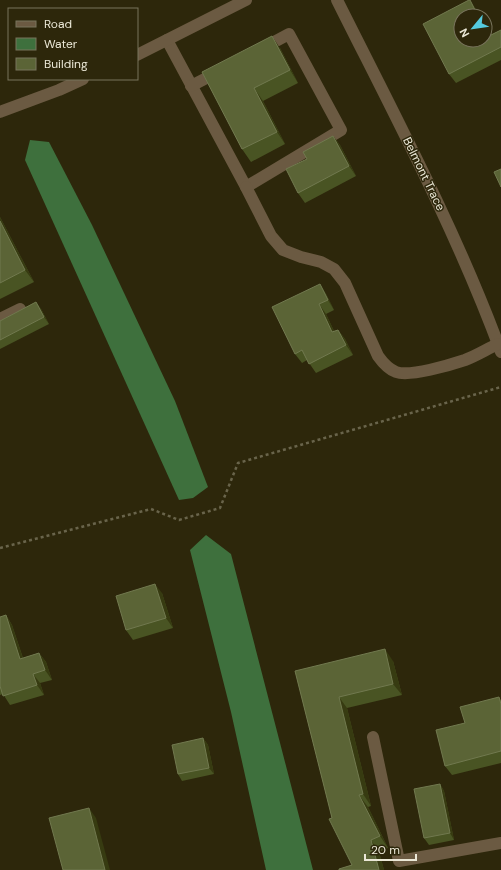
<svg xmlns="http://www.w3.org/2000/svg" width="501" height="870" font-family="'DM Sans',sans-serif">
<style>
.water{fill:#3e703d}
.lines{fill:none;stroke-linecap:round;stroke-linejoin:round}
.path{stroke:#69644b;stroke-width:2.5;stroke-dasharray:3 3;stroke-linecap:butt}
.minor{stroke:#6b5a42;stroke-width:12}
.wall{fill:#495423}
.shaded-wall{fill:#373b11}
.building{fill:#5b6436;stroke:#71794f}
.labels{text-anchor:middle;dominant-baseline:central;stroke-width:3;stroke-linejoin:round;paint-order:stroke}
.street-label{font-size:12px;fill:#ebe8d7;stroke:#2d270b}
</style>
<rect width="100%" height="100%" fill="#2d270b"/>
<g class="water">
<polygon points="30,140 49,142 92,225 175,401 208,487 193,498 179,500 25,160"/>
<polygon points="206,535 231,554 313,870 266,870 231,712 190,550"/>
</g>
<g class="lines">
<polyline class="path" points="0,548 151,509 179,520 220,508 238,463 501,387"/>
<g class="minor">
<path d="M 337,0 C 395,116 456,230 501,352"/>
<polyline points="167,40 246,187 341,130 289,34 261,49"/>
<polyline points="137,55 246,0"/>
<polyline points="191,86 220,71"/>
<polyline points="0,112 59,90 83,79"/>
<path d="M 246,187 L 271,236 L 283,250 L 301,257 L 321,262 L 334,269 L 345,283 L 378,356 C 383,363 388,369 396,372 C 410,377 450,365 465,360 C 476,356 487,349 498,344"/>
<polyline points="0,319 20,309"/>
<polyline points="373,737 399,861 501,843"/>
</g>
</g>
<g class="wall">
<polygon points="476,9 490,35 501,30 501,60 456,83 449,74"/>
<polygon points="280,48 298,83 263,101 285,144 251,162 242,149 202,72"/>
<polygon points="333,136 340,145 356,176 305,203 298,193 307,159"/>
<polygon points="0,217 34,282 0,299"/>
<polygon points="320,284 326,294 334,310 326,314 334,331 338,330 345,339 353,355 316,373 307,360 302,363 295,354"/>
<polygon points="36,302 41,309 49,324 0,349 0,321"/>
<polygon points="162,593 173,628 133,640 126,630"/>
<polygon points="6,615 12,625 23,658 39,653 46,662 52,680 40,683 44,695 10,705 3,694 0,695 0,617"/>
<polygon points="393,661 402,695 347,708 371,806 368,807 388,848 379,852 384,870 339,870 352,865 332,818 295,671"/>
<polygon points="501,699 501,763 452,775 445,766"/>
<polygon points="203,738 208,745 214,774 182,781 178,774"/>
<polygon points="440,784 444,791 454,840 429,845 424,838"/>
</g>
<g class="shaded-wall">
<polygon points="470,0 476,9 480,16 478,16"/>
<polygon points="485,26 495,46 489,36 485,29"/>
<polygon points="272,36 280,48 298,83 290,70"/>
<polygon points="254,88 263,101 285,144 277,132"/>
<polygon points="333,136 340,145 356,176 349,166"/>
<polygon points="0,217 1,219 34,282 25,270 0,221"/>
<polygon points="320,284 326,294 334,310 328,300"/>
<polygon points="36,302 41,309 49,324 44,317"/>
<polygon points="319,304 326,314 339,342 332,332"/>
<polygon points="338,330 345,339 353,355 346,345"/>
<polygon points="155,584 162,593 173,628 166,618"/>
<polygon points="6,615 12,625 26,668 20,659"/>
<polygon points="385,649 393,661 402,695 393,684"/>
<polygon points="39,653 46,662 52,680 45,670"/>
<polygon points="33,674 40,683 44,695 37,685"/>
<polygon points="339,697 347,708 371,806 363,794"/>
<polygon points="203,738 208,745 214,774 209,768"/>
<polygon points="440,784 444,791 454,840 450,833"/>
<polygon points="359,795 368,807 388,848 380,836"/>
<polygon points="89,808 96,818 110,870 105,870"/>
<polygon points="371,840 379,852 384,870 379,870"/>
</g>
<g class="building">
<polygon points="469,0 470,0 478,16 461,16 461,40 485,40 485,29 489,36 501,30 501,47 449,74 423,24"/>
<polygon points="272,36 290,70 254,88 277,132 242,149 202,72"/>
<polygon points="333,136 349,166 298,193 286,169 307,159 303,152"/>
<polygon points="501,169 501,187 494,172"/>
<polygon points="0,221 25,270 0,283"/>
<polygon points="320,284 328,300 319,304 332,332 338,330 346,345 309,364 302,350 295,354 272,307"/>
<polygon points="36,302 44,317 0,340 0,321"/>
<polygon points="155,584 166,618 126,630 116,596"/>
<polygon points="6,615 20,659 39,653 45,670 33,674 37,685 3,696 0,686 0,617"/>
<polygon points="385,649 393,684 339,697 363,794 359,795 380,836 371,840 379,870 339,870 339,869 352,865 329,819 332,818 295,671"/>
<polygon points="499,697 501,704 501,751 445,766 436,730 465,723 460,707"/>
<polygon points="203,738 209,768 178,774 172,745"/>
<polygon points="440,784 450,833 424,838 414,789"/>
<polygon points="89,808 105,870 63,870 49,818"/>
</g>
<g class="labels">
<g class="street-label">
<text transform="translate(424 174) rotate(64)">Belmont Trace</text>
</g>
</g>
<rect x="8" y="8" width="130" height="72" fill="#2d270b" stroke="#79745d"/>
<rect x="16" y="21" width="20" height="6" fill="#6b5a42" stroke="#79745d"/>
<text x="44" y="28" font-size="12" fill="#ebe8d7">Road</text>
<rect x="16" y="38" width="20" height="12" fill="#3e703d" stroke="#79745d"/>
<text x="44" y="48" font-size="12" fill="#ebe8d7">Water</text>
<rect x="16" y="58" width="20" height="12" fill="#5b6436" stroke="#79745d"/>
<text x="44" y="68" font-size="12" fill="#ebe8d7">Building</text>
<g transform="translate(473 28) rotate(241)"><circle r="19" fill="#2d270b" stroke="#79745d"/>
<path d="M0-3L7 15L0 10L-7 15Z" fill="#54cade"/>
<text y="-6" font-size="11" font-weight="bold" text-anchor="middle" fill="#ebe8d7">N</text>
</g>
<path d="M365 854v6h51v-6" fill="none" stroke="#ebe8d7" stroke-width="2"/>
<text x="371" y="854" font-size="12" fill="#ebe8d7" stroke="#2d270b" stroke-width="3" paint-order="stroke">20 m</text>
</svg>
